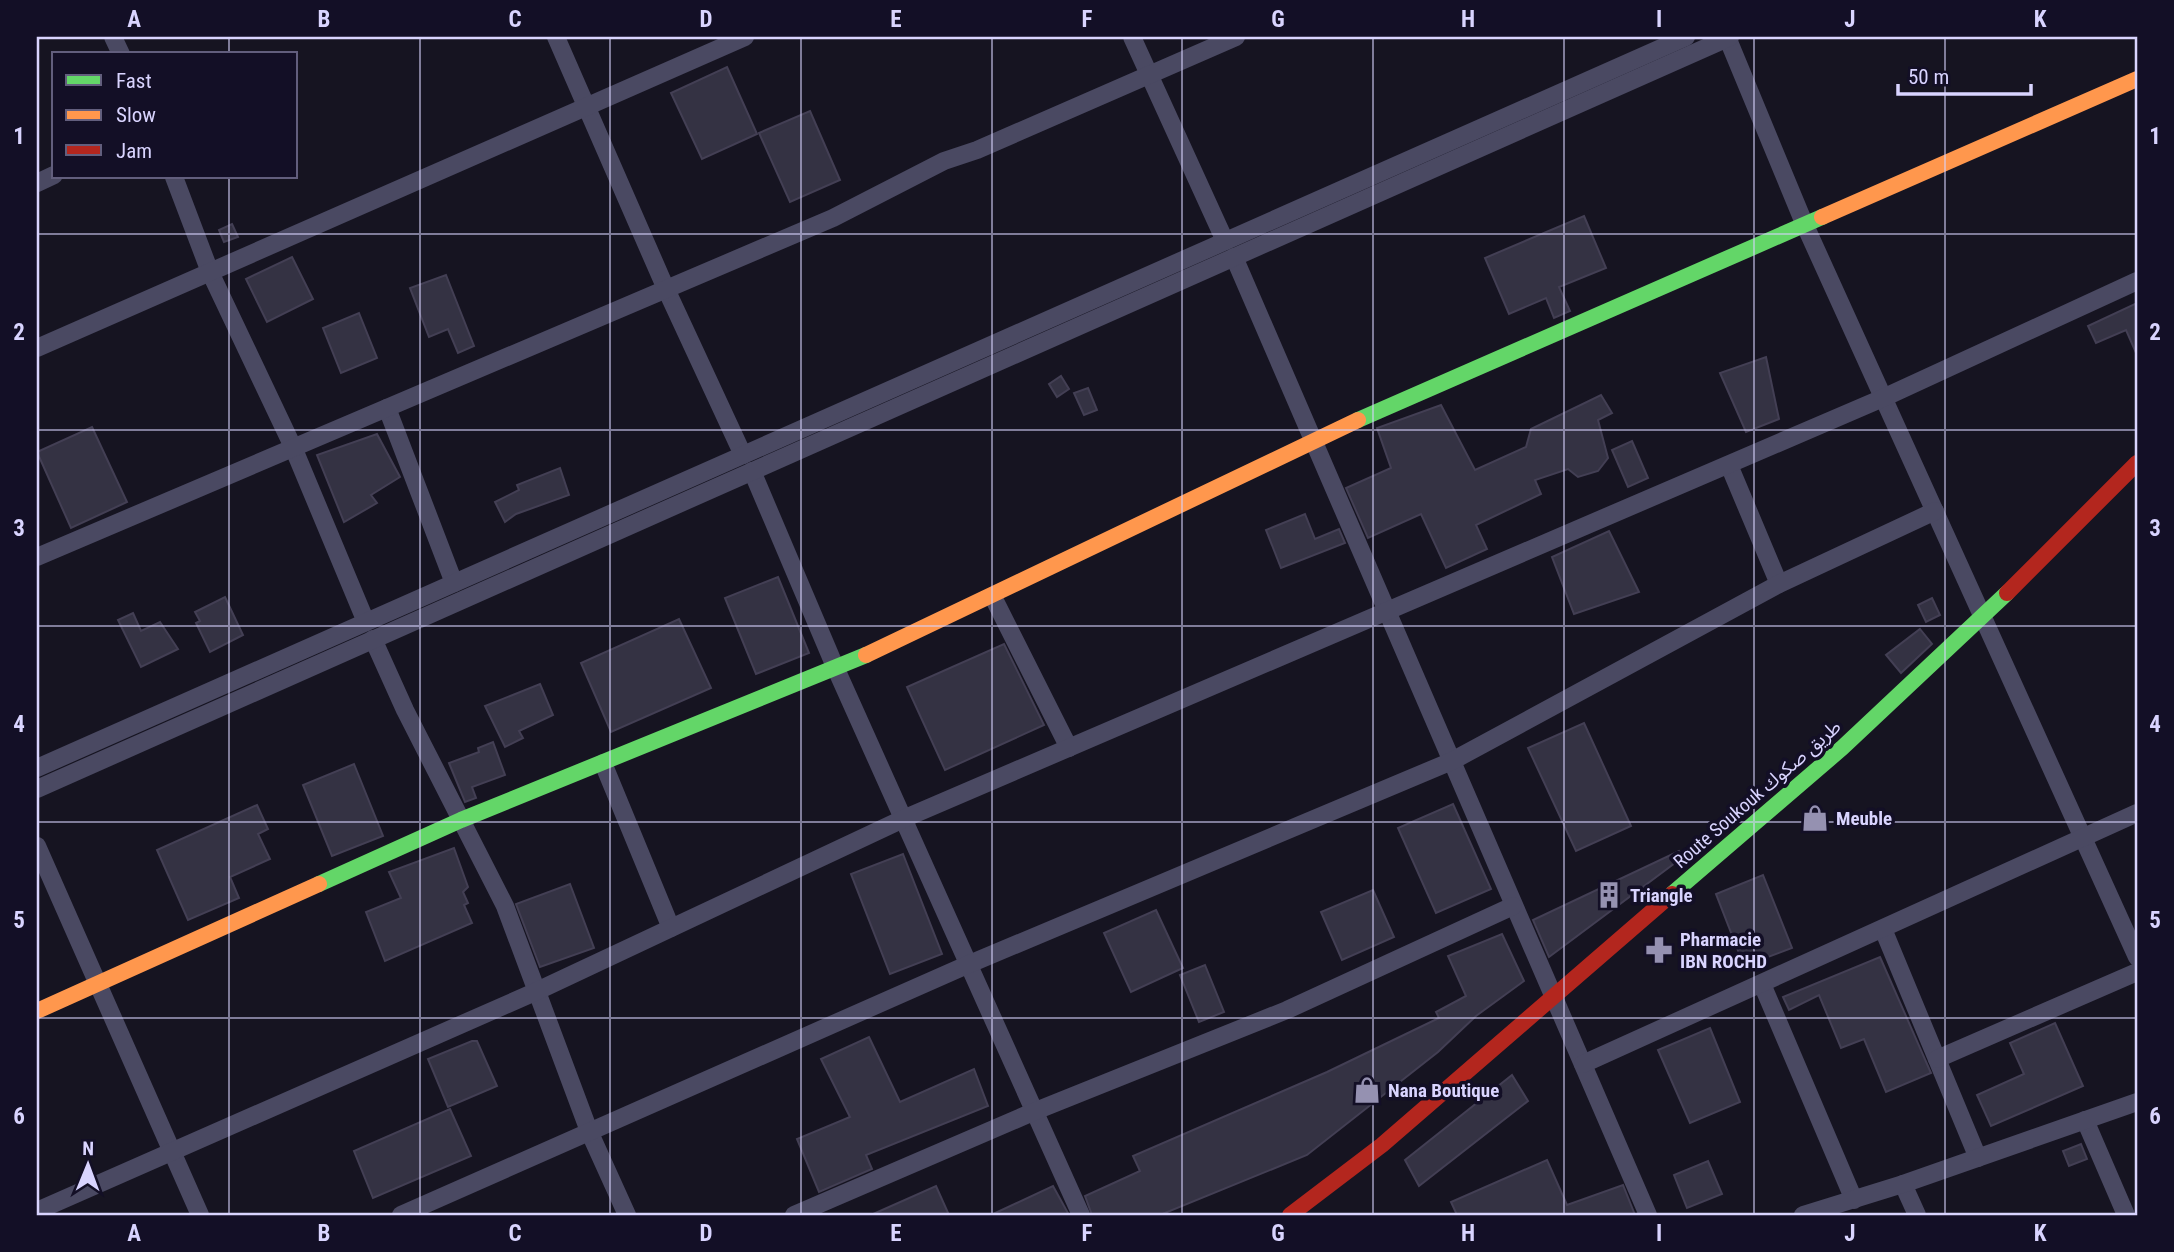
<svg xmlns="http://www.w3.org/2000/svg" width="2174" height="1252" font-family="'Roboto Condensed','Noto Sans Arabic',sans-serif">
<style>
.building{fill:#343243;stroke:#433f54;stroke-width:2}
.lines{fill:none;stroke-linecap:round;stroke-linejoin:round}
.street{stroke:#4a4962;stroke-width:18}
.fast{stroke:#63d668;stroke-width:16}
.slow{stroke:#ff974d;stroke-width:16}
.jam{stroke:#b3261e;stroke-width:16}
.grid{fill:none;stroke:#d9d4ff;stroke-width:2;stroke-opacity:0.55}
.labels{text-anchor:middle;dominant-baseline:central;stroke-width:7;stroke-linejoin:round;paint-order:stroke}
.street-label{font-size:19px;fill:#d9d4ff;stroke:#130f26}
.poi-label{font-size:19px;font-weight:bold;fill:#d9d4ff;stroke:#130f26;text-anchor:start}
.neatline{fill:none;stroke:#d9d4ff;stroke-width:2.5}
.grid-label{font-size:23px;text-anchor:middle;font-weight:bold;fill:#d9d4ff}
</style>
<rect width="100%" height="100%" fill="#161421"/>
<g class="building">
<polygon points="727,67 757,134 702,159 671,93"/>
<polygon points="810,111 840,180 790,202 759,133"/>
<polygon points="1584,216 1606,268 1559,287 1570,311 1554,318 1546,298 1509,314 1485,258"/>
<polygon points="232,224 238,237 224,242 219,230"/>
<polygon points="292,257 313,299 267,322 246,279"/>
<polygon points="446,275 474,346 458,353 448,329 429,337 410,288"/>
<polygon points="2137,303 2137,355 2126,330 2096,343 2088,326"/>
<polygon points="359,313 377,358 341,373 323,328"/>
<polygon points="1766,357 1779,419 1746,432 1720,373"/>
<polygon points="1061,376 1069,389 1057,397 1049,384"/>
<polygon points="1088,388 1097,410 1084,415 1074,393"/>
<polygon points="1601,395 1612,413 1598,420 1608,458 1598,471 1578,477 1568,469 1535,480 1541,494 1476,525 1487,549 1446,568 1421,514 1368,538 1346,488 1391,468 1377,428 1441,405 1475,470 1526,447 1531,429"/>
<polygon points="92,427 127,502 71,528 37,452"/>
<polygon points="377,434 400,477 371,495 377,503 344,522 317,455"/>
<polygon points="1632,441 1648,478 1628,487 1612,450"/>
<polygon points="560,468 569,495 516,514 505,522 495,502 519,490 517,485"/>
<polygon points="1305,514 1315,539 1339,529 1345,543 1281,568 1266,530"/>
<polygon points="1609,531 1639,592 1574,614 1552,557"/>
<polygon points="778,577 809,653 756,674 725,598"/>
<polygon points="225,597 243,635 210,652 196,623 200,621 195,612"/>
<polygon points="1932,598 1940,615 1926,622 1918,605"/>
<polygon points="133,613 141,631 160,622 178,649 141,667 118,620"/>
<polygon points="679,619 711,688 611,732 581,663"/>
<polygon points="1920,629 1932,644 1901,673 1886,655"/>
<polygon points="1004,644 1044,725 945,770 907,687"/>
<polygon points="540,684 553,715 519,731 523,738 505,747 485,706"/>
<polygon points="1584,723 1631,826 1576,851 1528,748"/>
<polygon points="493,742 505,775 472,787 476,798 465,802 449,763 479,752 478,748"/>
<polygon points="354,764 383,836 332,856 303,785"/>
<polygon points="1453,804 1491,889 1436,913 1398,828"/>
<polygon points="257,805 268,829 258,834 270,859 230,877 239,898 188,920 157,850"/>
<polygon points="454,848 468,887 463,892 468,903 464,905 472,923 385,961 366,912 401,898 389,872"/>
<polygon points="1679,851 1683,857 1549,957 1533,920"/>
<polygon points="903,854 942,954 890,974 851,874"/>
<polygon points="1763,875 1792,948 1744,966 1716,894"/>
<polygon points="570,884 594,948 540,967 516,904"/>
<polygon points="1373,890 1394,937 1342,960 1321,912"/>
<polygon points="1156,910 1183,968 1131,992 1104,933"/>
<polygon points="1502,934 1524,981 1476,1016 1438,1052 1307,1155 1160,1215 1092,1215 1085,1196 1140,1171 1133,1156 1327,1072 1439,1018 1436,1012 1466,996 1448,956"/>
<polygon points="1880,957 1931,1073 1886,1092 1864,1039 1841,1048 1819,995 1789,1010 1783,997"/>
<polygon points="1205,965 1224,1012 1199,1022 1180,975"/>
<polygon points="2055,1023 2083,1086 1991,1126 1977,1095 2024,1074 2010,1043"/>
<polygon points="1710,1028 1740,1102 1690,1123 1658,1050"/>
<polygon points="869,1037 900,1102 974,1069 988,1106 866,1155 872,1169 819,1192 797,1139 850,1117 821,1059"/>
<polygon points="472,1041 477,1041 497,1086 448,1107 428,1059"/>
<polygon points="1512,1075 1528,1101 1419,1186 1405,1160"/>
<polygon points="450,1109 471,1156 373,1198 354,1151"/>
<polygon points="2081,1144 2087,1159 2069,1166 2063,1151"/>
<polygon points="1547,1160 1567,1205 1623,1185 1635,1215 1457,1215 1451,1202"/>
<polygon points="1708,1161 1722,1194 1687,1208 1674,1175"/>
<polygon points="936,1186 949,1215 871,1215"/>
<polygon points="1053,1186 1069,1215 991,1215"/>
</g>
<g class="lines">
<g class="street">
<polyline points="113,37 121,54"/>
<polyline points="556,37 666,289 743,455"/>
<polyline points="1132,37 1225,241"/>
<polyline points="1727,37 1804,223 2137,957"/>
<polyline points="174,177 210,272 293,447 366,622"/>
<polyline points="37,183 54,175"/>
<polyline points="1234,257 1648,1215"/>
<polyline points="37,348 745,37"/>
<polyline points="387,408 454,583"/>
<polyline points="1729,465 1779,584"/>
<polyline points="752,471 836,669 1081,1215"/>
<polyline points="37,557 833,218 944,161 977,150 1236,37"/>
<polyline points="993,597 1069,748"/>
<polyline points="373,639 405,710 505,906 589,1131 627,1215"/>
<polyline points="603,763 671,928"/>
<polyline points="37,768 1686,37"/>
<polyline points="37,789 1730,37"/>
<polyline points="37,846 200,1215"/>
<polyline points="1883,929 1978,1158"/>
<polyline points="1762,984 1854,1200"/>
<polyline points="1937,1059 2137,972"/>
<polyline points="1583,1064 2137,813"/>
<polyline points="2085,1120 2126,1215"/>
<polyline points="1903,1184 1917,1215"/>
<polyline points="37,1211 535,992 903,819 1883,398 2137,281"/>
<polyline points="401,1215 967,965 1452,761 1779,584 1935,511"/>
<polyline points="794,1215 1033,1112 1287,1010 1513,906"/>
<polyline points="1803,1215 1903,1184 2137,1102"/>
</g>
<g class="fast">
<polyline points="1358,420 1822,217"/>
<polyline points="319,884 461,820 866,655"/>
<polyline points="1672,894 1842,748 2007,593"/>
</g>
<g class="slow">
<polyline points="1822,217 2137,79"/>
<polyline points="866,655 1358,420"/>
<polyline points="37,1011 319,884"/>
</g>
<g class="jam">
<polyline points="2007,593 2137,463"/>
<polyline points="1290,1215 1382,1145 1672,894"/>
</g>
</g>
<path class="grid" d="M 229,37 L 229,54M 420,37 L 420,1215M 610,37 L 610,1215M 801,37 L 801,1215M 992,37 L 992,1215M 1182,37 L 1182,1215M 1373,37 L 1373,1215M 1564,37 L 1564,1215M 1754,37 L 1754,1215M 1945,37 L 1945,1215M 229,177 L 229,1215M 37,234 L 2137,234M 37,430 L 2137,430M 37,626 L 2137,626M 37,822 L 2137,822M 37,1018 L 2137,1018"/>
<defs>
<symbol id="shop-bare" viewBox="-9 -9 18 18"><path d="M-5-2.5h2.3a2.7 3.5 0 0 1 5.4 0H5L5.5 6h-11ZM-1.5-2.5h3a1.5 2.3 0 0 0-3 0Z" fill="#9591b1" stroke="#130f26" stroke-width="2.5" paint-order="stroke"/></symbol>
<symbol id="building-bare" viewBox="-9 -9 18 18"><path d="M-4-6H4V6H1V3H-1V6H-4ZM-2.5-4.3h1.7v1.8h-1.7ZM.8-4.3h1.7v1.8H.8ZM-2.5-1h1.7V.8h-1.7ZM.8-1h1.7V.8H.8Z" fill="#9591b1" stroke="#130f26" stroke-width="2.5" paint-order="stroke"/></symbol>
<symbol id="pharmacy-bare" viewBox="-9 -9 18 18"><path d="M-2-6h4v4h4v4h-4v4h-4v-4h-4v-4h4Z" fill="#9591b1" stroke="#130f26" stroke-width="2.5" paint-order="stroke"/></symbol>
</defs>
<g fill-rule="evenodd">
<use href="#shop-bare" x="1796" y="799" width="38" height="38"/>
<use href="#building-bare" x="1590" y="876" width="38" height="38"/>
<use href="#pharmacy-bare" x="1640" y="931" width="38" height="38"/>
<use href="#shop-bare" x="1348" y="1071" width="38" height="38"/>
</g>
<g class="labels">
<g class="street-label">
<text transform="translate(1757 794) rotate(-41)">Route Soukouk طريق صكوك</text>
</g>
<g class="poi-label">
<text x="1836" y="818">Meuble</text>
<text x="1630" y="895">Triangle</text>
<text x="1680" y="939">Pharmacie<tspan x="1680" dy="22">IBN ROCHD</tspan></text>
<text x="1388" y="1090">Nana Boutique</text>
</g>
</g>
<rect width="2174" height="1252" fill="none" stroke="#130f26" stroke-width="77"/>
<rect x="52" y="52" width="245" height="126" fill="#130f26" stroke="#625e7d" stroke-width="2"/>
<rect x="66" y="75" width="35" height="10" fill="#63d668" stroke="#625e7d" stroke-width="2"/>
<text x="116" y="88" font-size="21" fill="#d9d4ff">Fast</text>
<rect x="66" y="110" width="35" height="10" fill="#ff974d" stroke="#625e7d" stroke-width="2"/>
<text x="116" y="122" font-size="21" fill="#d9d4ff">Slow</text>
<rect x="66" y="145" width="35" height="10" fill="#b3261e" stroke="#625e7d" stroke-width="2"/>
<text x="116" y="158" font-size="21" fill="#d9d4ff">Jam</text>
<g transform="translate(88 1165) rotate(1)" stroke="#130f26" stroke-width="5" paint-order="stroke">
<path d="M0-5L12 26L0 18L-12 26Z" fill="#d9d4ff"/>
<text y="-10" font-size="19" font-weight="bold" text-anchor="middle" fill="#d9d4ff">N</text>
</g>
<path d="M1898 84v10h133v-10" fill="none" stroke="#d9d4ff" stroke-width="3.5"/>
<text x="1908" y="84" font-size="21" fill="#d9d4ff" stroke="#130f26" stroke-width="5" paint-order="stroke">50 m</text>
<rect x="38" y="38" width="2098" height="1176" class="neatline"/>
<g class="grid-label">
<text x="134" y="27">A</text>
<text x="324" y="27">B</text>
<text x="515" y="27">C</text>
<text x="706" y="27">D</text>
<text x="896" y="27">E</text>
<text x="1087" y="27">F</text>
<text x="1278" y="27">G</text>
<text x="1468" y="27">H</text>
<text x="1659" y="27">I</text>
<text x="1850" y="27">J</text>
<text x="2040" y="27">K</text>
<text x="19" y="144">1</text>
<text x="2155" y="144">1</text>
<text x="19" y="340">2</text>
<text x="2155" y="340">2</text>
<text x="19" y="536">3</text>
<text x="2155" y="536">3</text>
<text x="19" y="732">4</text>
<text x="2155" y="732">4</text>
<text x="19" y="928">5</text>
<text x="2155" y="928">5</text>
<text x="19" y="1124">6</text>
<text x="2155" y="1124">6</text>
<text x="134" y="1241">A</text>
<text x="324" y="1241">B</text>
<text x="515" y="1241">C</text>
<text x="706" y="1241">D</text>
<text x="896" y="1241">E</text>
<text x="1087" y="1241">F</text>
<text x="1278" y="1241">G</text>
<text x="1468" y="1241">H</text>
<text x="1659" y="1241">I</text>
<text x="1850" y="1241">J</text>
<text x="2040" y="1241">K</text>
</g>
</svg>
